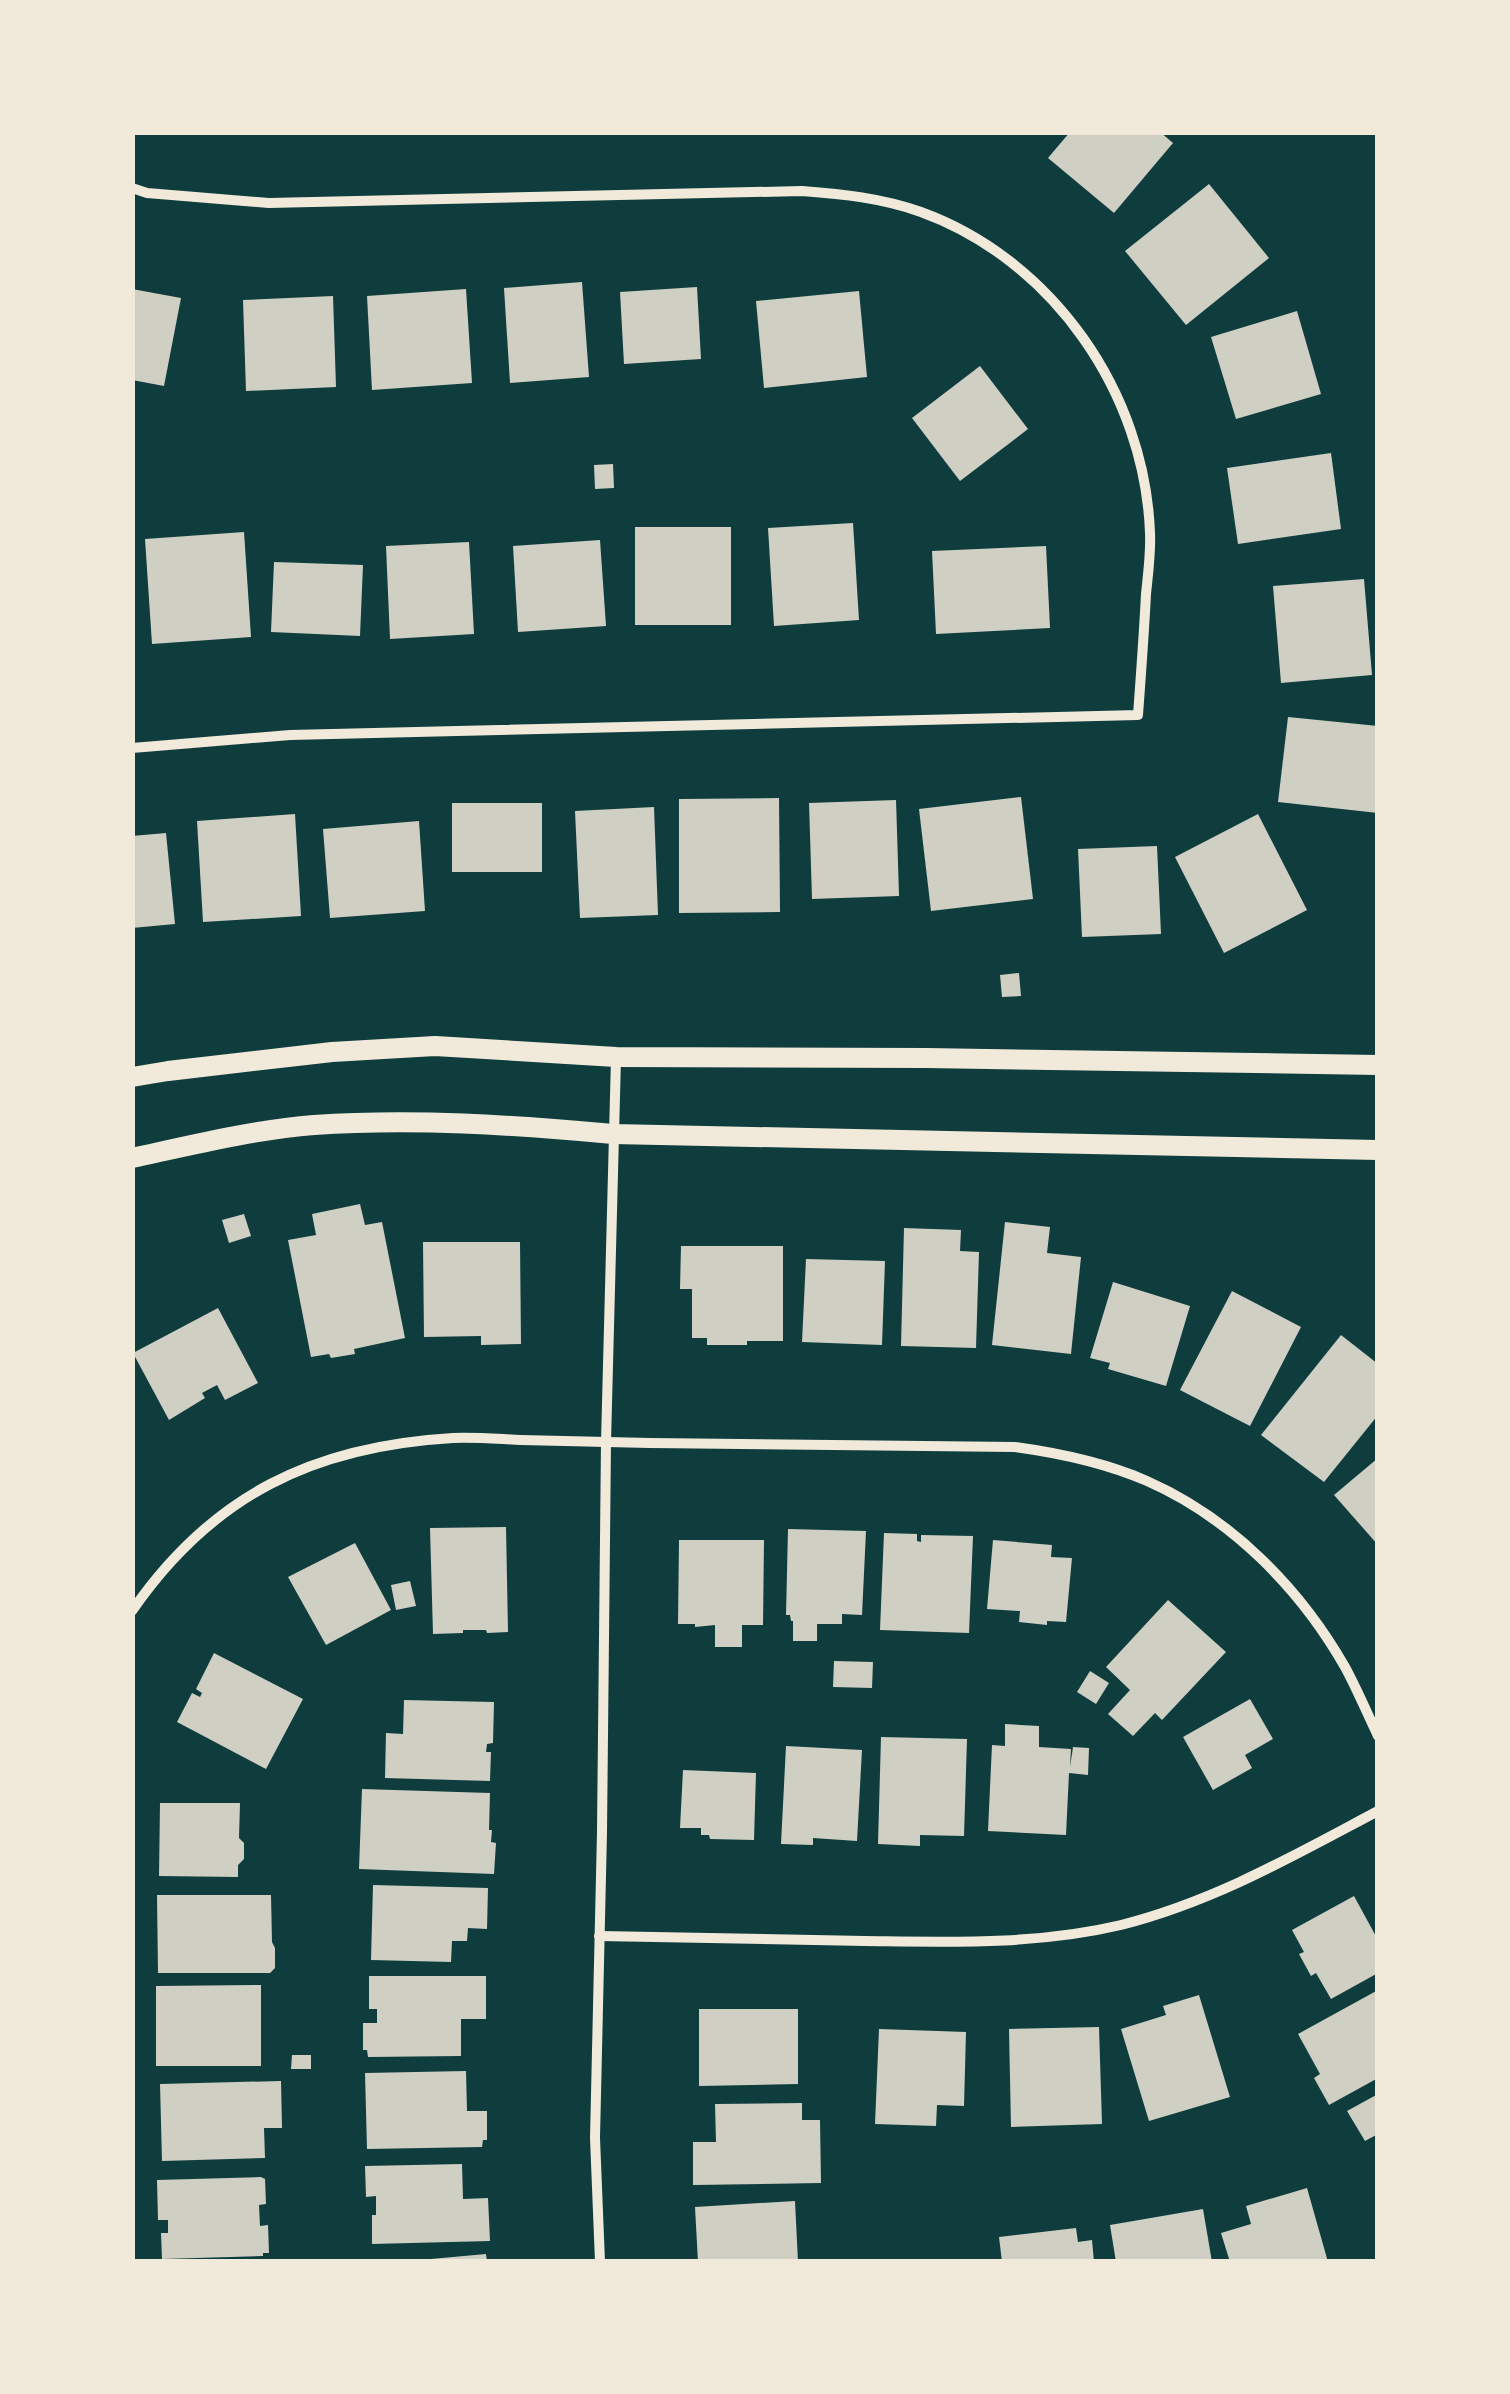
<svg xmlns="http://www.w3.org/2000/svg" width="1510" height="2394" font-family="Manrope,sans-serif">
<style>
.building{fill:#cfcfc3}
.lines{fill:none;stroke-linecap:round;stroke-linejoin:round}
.minor{stroke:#f1e9da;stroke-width:10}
.secondary{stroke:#f1e9da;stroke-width:20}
</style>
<rect width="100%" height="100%" fill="#0f3d3e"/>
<g class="building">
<polygon points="1070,132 1160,132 1173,143 1114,213 1048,158"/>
<polygon points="1209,184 1269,258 1186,325 1125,251"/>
<polygon points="582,282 589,377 510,383 504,288"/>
<polygon points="697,287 701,359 624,364 620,292"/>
<polygon points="132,289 181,298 164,386 132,380"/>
<polygon points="466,289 472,383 372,390 367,296"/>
<polygon points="859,291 867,377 764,388 756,301"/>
<polygon points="333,296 336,387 246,391 243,300"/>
<polygon points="1297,311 1321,394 1236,419 1211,337"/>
<polygon points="980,366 1028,429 960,481 912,418"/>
<polygon points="1331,453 1341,529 1238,544 1227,468"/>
<polygon points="613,464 614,488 595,489 594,465"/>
<polygon points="853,523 859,620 774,626 768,528"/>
<rect x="635" y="527" width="96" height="98"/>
<polygon points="244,532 251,637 152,644 145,539"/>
<polygon points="600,540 606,626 518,632 513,546"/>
<polygon points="469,542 474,634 390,639 386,546"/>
<polygon points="1046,546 1050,628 936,634 932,551"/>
<polygon points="274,562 363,565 360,636 271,632"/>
<polygon points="1364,579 1372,675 1281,683 1273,586"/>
<polygon points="1288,717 1378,726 1378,813 1278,802"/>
<polygon points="1021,797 1033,899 931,911 919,809"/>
<polygon points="779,798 780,912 679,913 679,799"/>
<polygon points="896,800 899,896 812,899 809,803"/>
<rect x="452" y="803" width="90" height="69"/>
<polygon points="654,807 658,915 580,918 575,811"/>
<polygon points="295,814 301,916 203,922 197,821"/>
<polygon points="1258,814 1307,910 1224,953 1175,857"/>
<polygon points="419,821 425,911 330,918 323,829"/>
<polygon points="166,833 175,924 132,928 132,836"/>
<polygon points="1157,846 1161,934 1082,937 1078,849"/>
<polygon points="1019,973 1021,996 1002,997 1000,975"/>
<polygon points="360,1204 365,1225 382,1222 405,1338 354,1349 355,1354 331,1358 329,1354 311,1357 288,1240 316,1235 312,1214"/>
<polygon points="244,1214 251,1236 229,1243 222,1220"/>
<polygon points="1005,1222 1050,1227 1047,1253 1081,1257 1071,1354 992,1345"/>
<polygon points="904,1228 961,1230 960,1251 979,1252 976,1348 901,1346"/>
<polygon points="423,1242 520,1242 521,1344 481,1345 481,1336 424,1337"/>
<polygon points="681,1246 783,1246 783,1341 747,1341 747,1345 707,1345 707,1338 692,1338 692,1289 680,1289"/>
<polygon points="806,1259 885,1261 882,1345 802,1342"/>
<polygon points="1113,1282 1190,1306 1166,1386 1108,1369 1110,1363 1090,1358"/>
<polygon points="1232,1291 1301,1327 1250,1426 1180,1390"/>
<polygon points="218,1308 258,1383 225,1400 217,1385 202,1393 205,1398 169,1420 133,1353"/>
<polygon points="1341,1335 1378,1364 1378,1415 1324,1482 1261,1435"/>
<polygon points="1378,1458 1378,1545 1334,1495"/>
<polygon points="506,1527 508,1632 487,1633 486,1630 463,1630 463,1633 433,1634 430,1528"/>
<polygon points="788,1529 866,1531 862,1615 842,1614 842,1624 817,1624 817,1641 793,1641 793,1621 791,1621 790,1615 786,1615"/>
<polygon points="884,1533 917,1534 917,1541 921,1542 921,1535 973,1536 969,1633 880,1630"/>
<polygon points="679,1540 764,1540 763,1625 742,1625 742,1647 715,1647 715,1625 695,1627 695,1624 678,1624"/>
<polygon points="993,1540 1052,1545 1051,1557 1072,1558 1066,1622 1047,1621 1047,1625 1019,1622 1020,1611 987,1609"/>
<polygon points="355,1543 391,1610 326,1645 288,1577"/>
<polygon points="410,1581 416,1606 396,1610 391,1585"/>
<polygon points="1168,1600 1226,1652 1162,1720 1155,1713 1133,1736 1108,1714 1130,1690 1106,1667"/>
<polygon points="214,1653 303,1699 266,1769 177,1722 192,1693 200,1697 202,1693 196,1689"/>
<polygon points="834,1661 873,1662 872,1688 833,1687"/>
<polygon points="1090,1671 1109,1683 1096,1704 1077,1692"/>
<polygon points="1250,1699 1273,1739 1245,1755 1252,1768 1213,1790 1183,1737"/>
<polygon points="404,1700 494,1702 493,1743 487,1744 486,1752 491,1752 490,1781 385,1778 386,1733 403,1734"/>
<polygon points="1005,1724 1039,1726 1039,1747 1071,1749 1070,1767 1073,1747 1089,1748 1088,1775 1069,1773 1066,1835 988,1831 992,1745 1005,1746"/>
<polygon points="881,1737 967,1739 964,1836 920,1835 920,1846 878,1844"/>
<polygon points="786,1746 862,1750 857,1841 813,1838 813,1845 781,1844"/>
<polygon points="683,1770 756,1773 754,1840 710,1839 709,1835 701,1835 701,1828 680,1828"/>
<polygon points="362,1789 490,1793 489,1830 492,1830 491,1842 496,1843 494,1874 359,1869"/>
<polygon points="160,1803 240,1803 239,1838 244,1843 244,1859 238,1865 238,1877 159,1876"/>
<polygon points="373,1885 488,1888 487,1929 468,1928 467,1941 452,1941 451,1962 371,1960"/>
<polygon points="157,1895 271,1895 272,1942 275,1948 275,1968 270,1973 158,1973"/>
<polygon points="1354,1896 1378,1940 1378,1973 1331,1999 1316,1973 1311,1976 1299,1954 1304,1952 1292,1930"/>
<polygon points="369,1976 486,1976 486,2019 461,2019 461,2056 368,2057 367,2050 363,2050 363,2023 377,2023 377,2009 369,2009"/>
<polygon points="261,1985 261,2066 156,2066 156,1986"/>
<polygon points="1378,1990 1378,2078 1329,2105 1314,2078 1320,2074 1298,2034"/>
<polygon points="1199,1995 1230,2097 1149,2121 1121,2029 1166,2015 1163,2006"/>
<polygon points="699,2009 798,2009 798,2084 699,2086"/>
<polygon points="1099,2027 1102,2124 1011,2127 1009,2029"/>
<polygon points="879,2029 966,2032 964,2106 937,2105 936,2126 875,2124"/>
<polygon points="292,2055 311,2055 311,2069 291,2069"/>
<polygon points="466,2071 467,2111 487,2111 487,2140 483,2140 482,2147 367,2149 365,2073"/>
<polygon points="281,2081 282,2128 264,2128 265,2158 162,2161 160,2084"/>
<polygon points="1378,2094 1378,2134 1365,2141 1347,2111"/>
<polygon points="802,2103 802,2120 820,2120 821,2183 693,2185 693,2142 716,2142 715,2104"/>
<polygon points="462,2164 463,2199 488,2198 490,2241 372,2244 372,2215 376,2215 376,2196 366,2197 365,2166"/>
<polygon points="261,2177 265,2179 266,2204 259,2205 260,2226 268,2225 269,2253 263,2253 263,2256 162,2259 161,2233 168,2233 168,2220 158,2220 157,2180"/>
<polygon points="1307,2188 1328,2262 1230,2262 1221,2233 1251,2224 1246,2206"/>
<polygon points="795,2201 798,2262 698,2262 695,2207"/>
<polygon points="1203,2209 1212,2262 1116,2262 1110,2225"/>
<polygon points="1076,2228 1078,2242 1092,2240 1094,2262 1002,2262 999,2237"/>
<polygon points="486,2254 487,2262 431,2262 431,2259"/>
</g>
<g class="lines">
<g class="minor">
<path d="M 132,188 L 147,193 L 269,203 L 802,191 C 842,194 882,198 921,212 C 1053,260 1145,393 1150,533 C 1151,553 1148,574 1146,594 C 1144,634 1141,674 1138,715 L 290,735 L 132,748"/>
<path d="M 132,1611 C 212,1495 314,1446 453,1438 C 475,1437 498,1439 521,1440 C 564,1441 607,1442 650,1443 C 772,1444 893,1446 1015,1447 C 1059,1453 1106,1463 1147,1481 C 1231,1518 1300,1588 1345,1667 C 1357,1689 1367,1713 1378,1736"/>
<path d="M 599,1936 C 687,1938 776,1939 865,1941 C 951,1942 1037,1945 1121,1925 C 1215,1901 1293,1856 1378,1811"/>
<polyline points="600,2262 595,2138 602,1832 606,1442 616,1058"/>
</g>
<g class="secondary">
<polyline points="132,1077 168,1071 332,1052 435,1046 616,1057 926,1058 1378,1065"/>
<path d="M 132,1158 C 192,1145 253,1130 314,1125 C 413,1118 514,1125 613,1134 L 1378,1150"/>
</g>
</g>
<rect width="1510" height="2394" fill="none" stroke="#f1e9da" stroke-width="270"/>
</svg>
